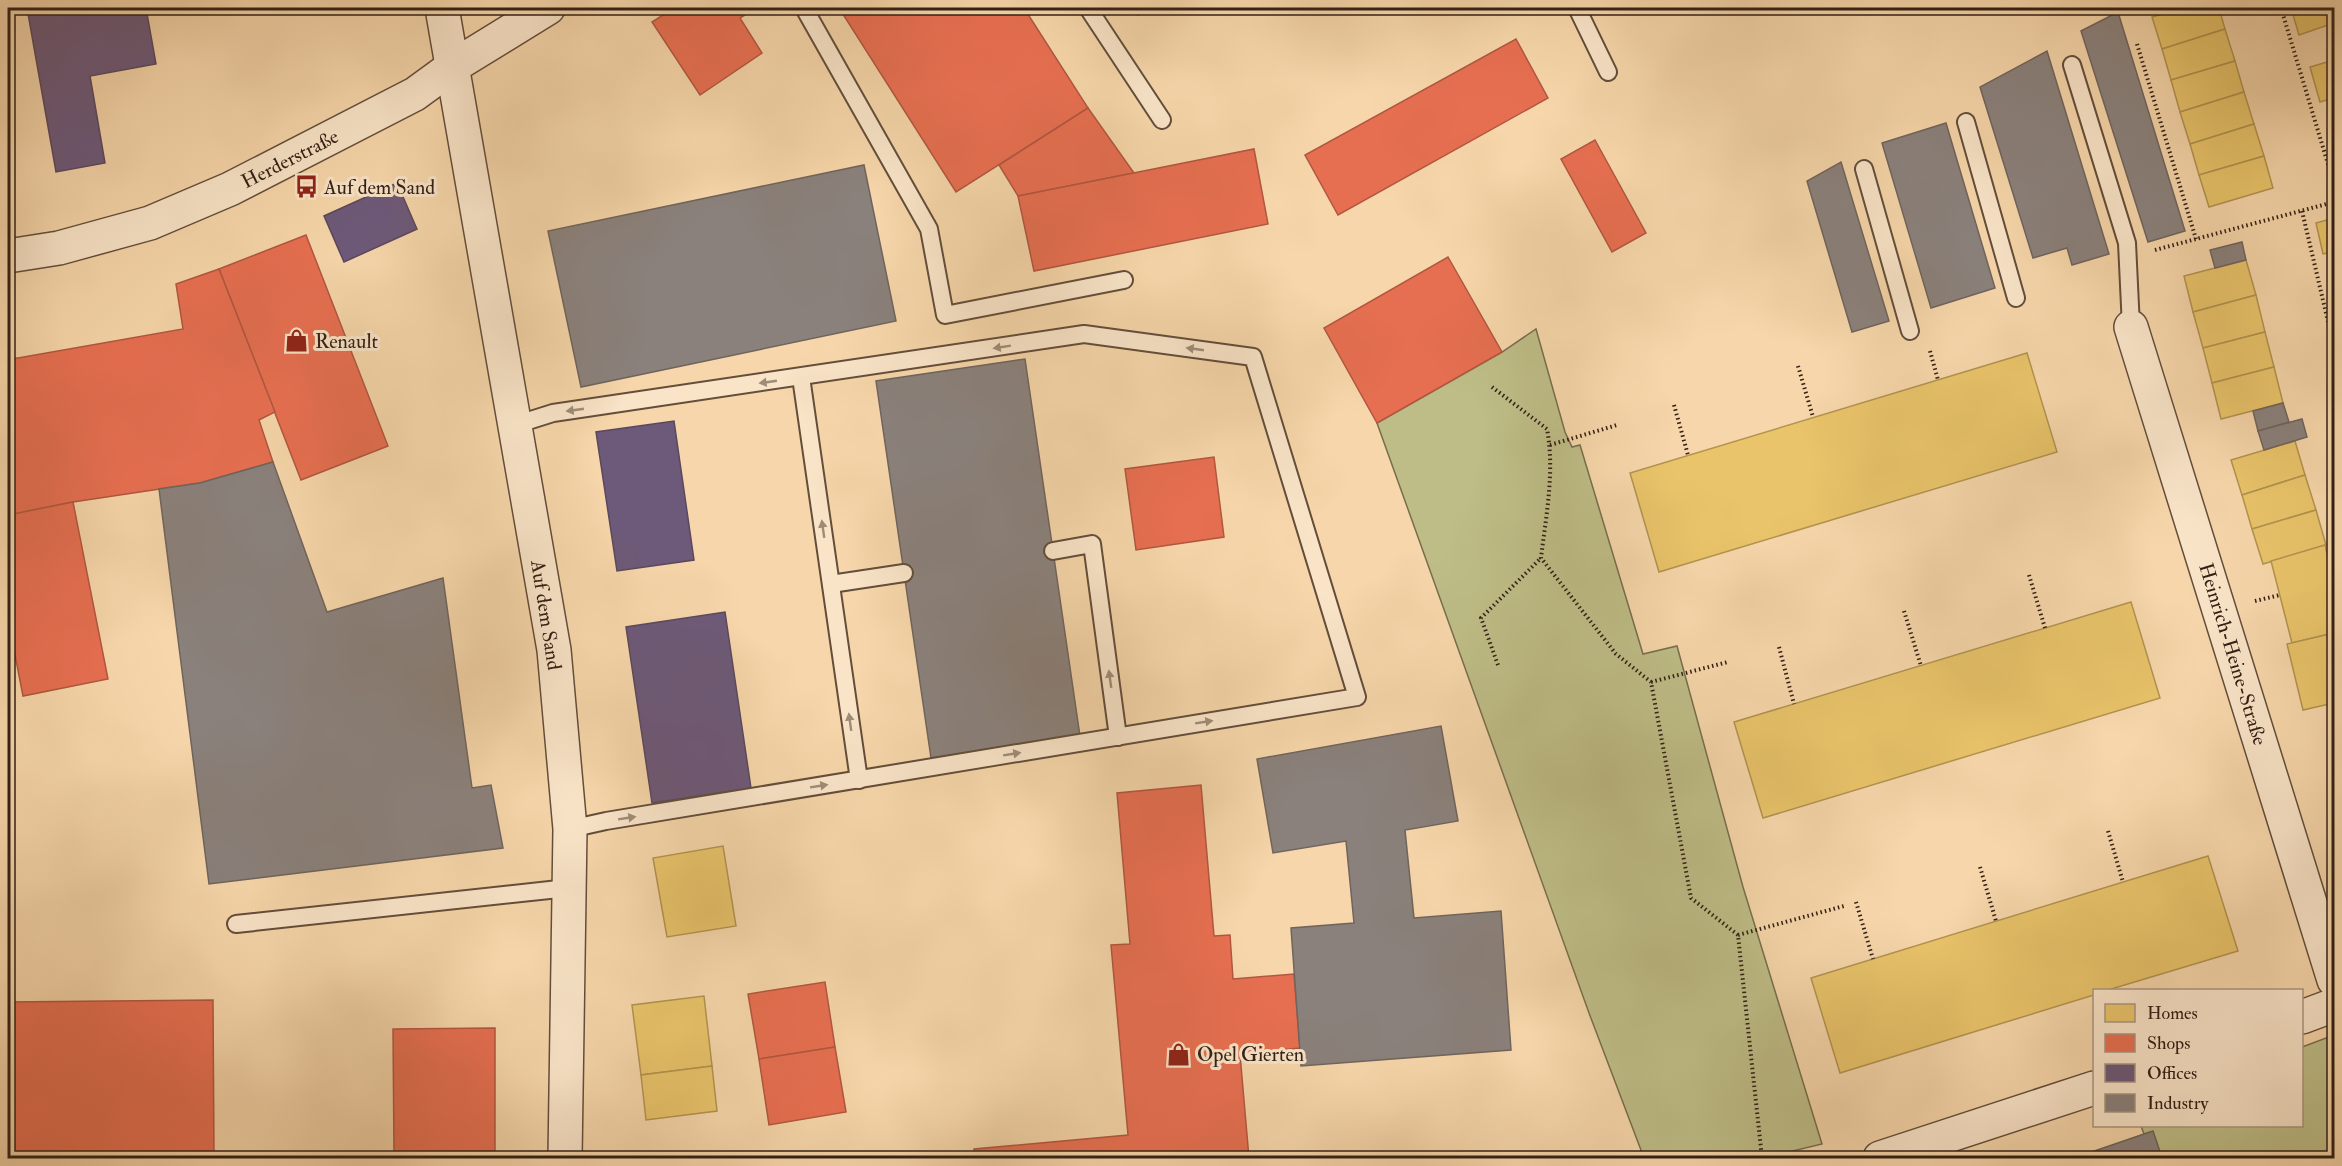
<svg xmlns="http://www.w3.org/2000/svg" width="2342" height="1166" font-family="'IM FELL Double Pica',serif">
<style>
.green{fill:#bebd87;stroke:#786e4e;stroke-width:1.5}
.homes{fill:#e9c46a;stroke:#b29350;stroke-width:1.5}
.shops{fill:#e76f51;stroke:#b1573f;stroke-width:1.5}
.offices{fill:#6d597a;stroke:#5b485c;stroke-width:1.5}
.industry{fill:#8a817c;stroke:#70645d;stroke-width:1.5}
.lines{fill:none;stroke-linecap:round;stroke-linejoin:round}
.service-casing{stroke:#634e3a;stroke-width:20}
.minor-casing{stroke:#634e3a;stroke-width:36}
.tertiary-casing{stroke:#634e3a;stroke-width:36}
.path{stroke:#322015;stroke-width:4;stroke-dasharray:1.5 3;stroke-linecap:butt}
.service{stroke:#f9e4c8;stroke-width:16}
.minor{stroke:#f9e4c8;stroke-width:33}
.tertiary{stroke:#f9e4c8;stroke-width:33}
.oneway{fill:#9f8c77}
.labels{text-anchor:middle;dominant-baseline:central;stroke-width:6;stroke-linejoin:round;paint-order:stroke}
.street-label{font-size:20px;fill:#322015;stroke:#f9e4c8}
.poi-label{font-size:20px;fill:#322015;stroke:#f9e4c8;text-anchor:start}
</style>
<rect width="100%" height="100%" fill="#f6d6aa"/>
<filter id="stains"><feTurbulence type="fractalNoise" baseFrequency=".00333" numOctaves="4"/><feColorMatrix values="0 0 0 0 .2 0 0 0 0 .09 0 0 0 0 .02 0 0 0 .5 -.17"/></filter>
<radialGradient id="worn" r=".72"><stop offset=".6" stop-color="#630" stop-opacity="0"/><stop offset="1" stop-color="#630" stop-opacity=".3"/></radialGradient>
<g class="green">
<polygon points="1536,329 1565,432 1572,447 1580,445 1643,654 1677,646 1743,887 1822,1144 1763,1158 1644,1158 1589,1013 1377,423 1502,352"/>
<polygon points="2334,1035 2334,1158 2162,1158 2153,1132 2144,1134 2141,1126 2302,1126 2302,1047"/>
</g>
<g class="homes">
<polygon points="2184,8 2219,8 2225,29 2162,49 2152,17"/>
<polygon points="2291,8 2334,8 2334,23 2299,35"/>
<polygon points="2225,29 2235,61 2171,80 2162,49"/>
<polygon points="2334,60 2334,98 2320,102 2310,67"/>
<polygon points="2235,61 2244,92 2180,112 2171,80"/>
<polygon points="2244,92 2254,124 2190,144 2180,112"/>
<polygon points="2254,124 2264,156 2199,175 2190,144"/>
<polygon points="2334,134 2334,150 2330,135"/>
<polygon points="2264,156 2273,188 2209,207 2199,175"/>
<polygon points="2334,218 2334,252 2323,254 2316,223"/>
<polygon points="2246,260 2256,295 2193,312 2184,276"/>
<polygon points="2334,287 2334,308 2330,288"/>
<polygon points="2256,295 2265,332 2203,348 2193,312"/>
<polygon points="2265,332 2274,367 2212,383 2203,348"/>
<polygon points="2027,353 2057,452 1659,572 1630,473"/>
<polygon points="2274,367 2283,403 2221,419 2212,383"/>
<polygon points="2295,441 2305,475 2242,495 2231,460"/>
<polygon points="2305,475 2316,510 2252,529 2242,495"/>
<polygon points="2316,510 2326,545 2263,564 2252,529"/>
<polygon points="2325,545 2334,584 2334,633 2292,643 2271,561"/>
<polygon points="2131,602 2160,698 1763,818 1734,722"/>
<polygon points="2334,633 2334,703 2303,710 2287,644"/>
<polygon points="723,846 736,926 667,937 653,858"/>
<polygon points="2208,856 2238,951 2108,990 2094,990 2094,995 1840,1073 1811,978"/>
<polygon points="704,996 712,1066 641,1075 632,1005"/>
<polygon points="712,1066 717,1111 646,1120 641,1075"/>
</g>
<g class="shops">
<polygon points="674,8 756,8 740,18 762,53 700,95 652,22"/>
<polygon points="839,8 1024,8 1088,108 956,192"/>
<polygon points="1134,8 1153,8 1138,15"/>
<polygon points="1310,8 1326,8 1314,14"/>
<polygon points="1516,39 1548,98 1338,215 1305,155"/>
<polygon points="1088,108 1134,173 1018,196 999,165"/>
<polygon points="1595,140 1646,233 1612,252 1561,159"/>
<polygon points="1254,149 1268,224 1034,271 1018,196"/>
<polygon points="306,235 388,446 301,480 219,269"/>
<polygon points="1448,257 1502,352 1377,423 1324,328"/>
<polygon points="219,269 275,412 259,420 273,462 200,483 73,502 15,514 8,462 8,358 18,358 183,329 176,284"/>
<polygon points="1214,457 1224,537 1136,550 1125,469"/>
<polygon points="73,502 108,679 23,696 8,619 8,515"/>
<polygon points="1201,785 1214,936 1230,935 1233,979 1294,974 1300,1048 1240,1054 1249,1158 974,1158 974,1149 1128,1135 1111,945 1130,944 1117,793"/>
<polygon points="825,982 835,1047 759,1059 748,994"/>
<polygon points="213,1000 214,1158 8,1158 8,1002"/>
<polygon points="495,1028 495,1151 394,1152 393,1029"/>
<polygon points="835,1047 846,1112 769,1125 759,1059"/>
</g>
<g class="offices">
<polygon points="27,8 146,8 156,64 90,76 105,163 56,172"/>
<polygon points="397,183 417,229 344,262 324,216"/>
<polygon points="674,421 694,560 617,571 596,432"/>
<polygon points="725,612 751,788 652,803 626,627"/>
</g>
<g class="industry">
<polygon points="2118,12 2185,231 2148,242 2081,31"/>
<polygon points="2047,51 2109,254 2072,265 2067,248 2033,258 1980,87"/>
<polygon points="1946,123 1995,288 1931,308 1882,143"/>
<polygon points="1841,162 1889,321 1852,332 1807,181"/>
<polygon points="864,165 896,321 581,387 548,231"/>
<polygon points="2242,242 2246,260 2215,268 2210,250"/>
<polygon points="1025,359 1080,736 931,758 876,381"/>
<polygon points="2283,403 2289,422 2258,431 2253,411"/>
<polygon points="2302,419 2307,437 2264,450 2258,431"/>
<polygon points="273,462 327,612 443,578 472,788 491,785 503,848 209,884 159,489 200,483"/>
<polygon points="1441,726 1458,821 1405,830 1414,918 1501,911 1511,1050 1301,1066 1291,928 1354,923 1346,841 1273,853 1257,759"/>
<polygon points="2153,1131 2162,1158 2074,1158 2144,1134"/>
</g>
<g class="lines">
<defs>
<g id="service">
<polyline points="804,8 929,229 945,315 1124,280"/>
<polyline points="1088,8 1162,120"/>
<polyline points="1577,8 1608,72"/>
<polyline points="2072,65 2127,243 2131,327"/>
<polyline points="1966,122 2016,298"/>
<polyline points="1864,169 1910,331"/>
<polyline points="801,377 859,780"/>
<polyline points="515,425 553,413 1084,334 1253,357 1357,697 606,821 570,829"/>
<polyline points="1053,551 1092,544 1118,737"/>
<polyline points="831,584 904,573"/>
<polyline points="236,924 568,888"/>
</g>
<g id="minor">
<polyline points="8,256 59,248 150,223 230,189 415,94 452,67 548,8"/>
<polyline points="2131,327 2334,980"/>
<polyline points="2302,1017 2334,1005"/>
<polyline points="1880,1158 2094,1088"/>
</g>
<polyline id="tertiary" points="442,8 554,650 570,829 565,1158"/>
</defs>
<use href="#service" class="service-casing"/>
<use href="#minor" class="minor-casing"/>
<use href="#tertiary" class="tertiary-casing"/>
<g class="path">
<polyline points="2281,8 2334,184"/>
<polyline points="2137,44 2196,239"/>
<polyline points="2302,211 2334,347"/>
<polyline points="2155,250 2334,202"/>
<polyline points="1930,351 1938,380"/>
<polyline points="1798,366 1813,417"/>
<path d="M 1492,387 L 1547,429 C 1555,471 1546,516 1541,558 L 1616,654 L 1651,682 L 1691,898 L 1738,935 L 1762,1158"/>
<polyline points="1674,405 1688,455"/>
<polyline points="1550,445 1617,425"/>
<polyline points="2029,575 2045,628"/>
<polyline points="2255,601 2280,595"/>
<polyline points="1904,611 1921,666"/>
<polyline points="1779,647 1794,704"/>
<polyline points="1498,665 1481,618 1541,558"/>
<polyline points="1651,682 1728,662"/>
<polyline points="2108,831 2123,882"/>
<polyline points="1980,867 1996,921"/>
<polyline points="1856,902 1873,959"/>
<polyline points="1738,935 1844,906"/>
</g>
<use href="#service" class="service"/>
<use href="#minor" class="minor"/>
<use href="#tertiary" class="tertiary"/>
</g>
<defs><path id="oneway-solid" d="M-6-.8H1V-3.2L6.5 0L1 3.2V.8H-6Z" transform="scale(1.5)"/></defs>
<g class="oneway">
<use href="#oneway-solid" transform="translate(1002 347) rotate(171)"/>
<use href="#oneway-solid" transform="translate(1195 349) rotate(-172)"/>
<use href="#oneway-solid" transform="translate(768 382) rotate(172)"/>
<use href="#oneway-solid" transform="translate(575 410) rotate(172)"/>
<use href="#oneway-solid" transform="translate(823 529) rotate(-98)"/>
<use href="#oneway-solid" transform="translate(1110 679) rotate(-98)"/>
<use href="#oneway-solid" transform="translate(850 722) rotate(-98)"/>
<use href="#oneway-solid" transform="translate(1204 722) rotate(-9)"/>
<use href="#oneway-solid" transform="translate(1012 754) rotate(-9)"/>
<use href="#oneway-solid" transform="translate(819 786) rotate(-9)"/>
<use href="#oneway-solid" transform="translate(627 818) rotate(-9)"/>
</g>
<defs>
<symbol id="bus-bare" viewBox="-9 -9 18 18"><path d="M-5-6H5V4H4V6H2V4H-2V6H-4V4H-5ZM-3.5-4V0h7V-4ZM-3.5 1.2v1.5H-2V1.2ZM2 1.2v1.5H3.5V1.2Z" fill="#8f2418" stroke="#f9e4c8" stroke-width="2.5" paint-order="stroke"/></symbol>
<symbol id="shop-bare" viewBox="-9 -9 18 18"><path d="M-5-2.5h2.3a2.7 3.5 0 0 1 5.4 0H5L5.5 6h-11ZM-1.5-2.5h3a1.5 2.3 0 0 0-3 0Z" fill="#8f2418" stroke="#f9e4c8" stroke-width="2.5" paint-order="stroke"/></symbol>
</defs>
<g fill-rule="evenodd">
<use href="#bus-bare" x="290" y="170" width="33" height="33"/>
<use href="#shop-bare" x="280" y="324" width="33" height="33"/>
<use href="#shop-bare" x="1162" y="1038" width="33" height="33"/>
</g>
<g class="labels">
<g class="street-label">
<text transform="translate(290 159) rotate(-27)">Herderstraße</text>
<text transform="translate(546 615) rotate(81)">Auf dem Sand</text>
<text transform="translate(2233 654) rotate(73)">Heinrich-Heine-Straße</text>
</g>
<g class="poi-label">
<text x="324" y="187">Auf dem Sand</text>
<text x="315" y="341">Renault</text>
<text x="1197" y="1054">Opel Gierten</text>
</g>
</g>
<rect width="2342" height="1166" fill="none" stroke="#f6d6aa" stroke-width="30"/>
<rect x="9" y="9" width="2324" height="1148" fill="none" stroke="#322015" stroke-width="3"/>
<rect x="15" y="15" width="2312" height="1136" fill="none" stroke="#322015" stroke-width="1.5"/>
<rect x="2093" y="989" width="210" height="138" fill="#f9e4c8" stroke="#a99680" stroke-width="1.5"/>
<rect x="2105" y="1004" width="30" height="18" fill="#e9c46a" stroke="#a99680" stroke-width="1.5"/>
<text x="2147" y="1019" font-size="18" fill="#322015">Homes</text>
<rect x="2105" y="1034" width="30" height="18" fill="#e76f51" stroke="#a99680" stroke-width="1.5"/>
<text x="2147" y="1049" font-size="18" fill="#322015">Shops</text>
<rect x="2105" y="1064" width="30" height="18" fill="#6d597a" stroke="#a99680" stroke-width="1.5"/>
<text x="2147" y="1079" font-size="18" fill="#322015">Offices</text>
<rect x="2105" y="1094" width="30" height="18" fill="#8a817c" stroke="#a99680" stroke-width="1.5"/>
<text x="2147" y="1109" font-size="18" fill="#322015">Industry</text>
<rect width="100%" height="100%" filter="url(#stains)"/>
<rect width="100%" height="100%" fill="url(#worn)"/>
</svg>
